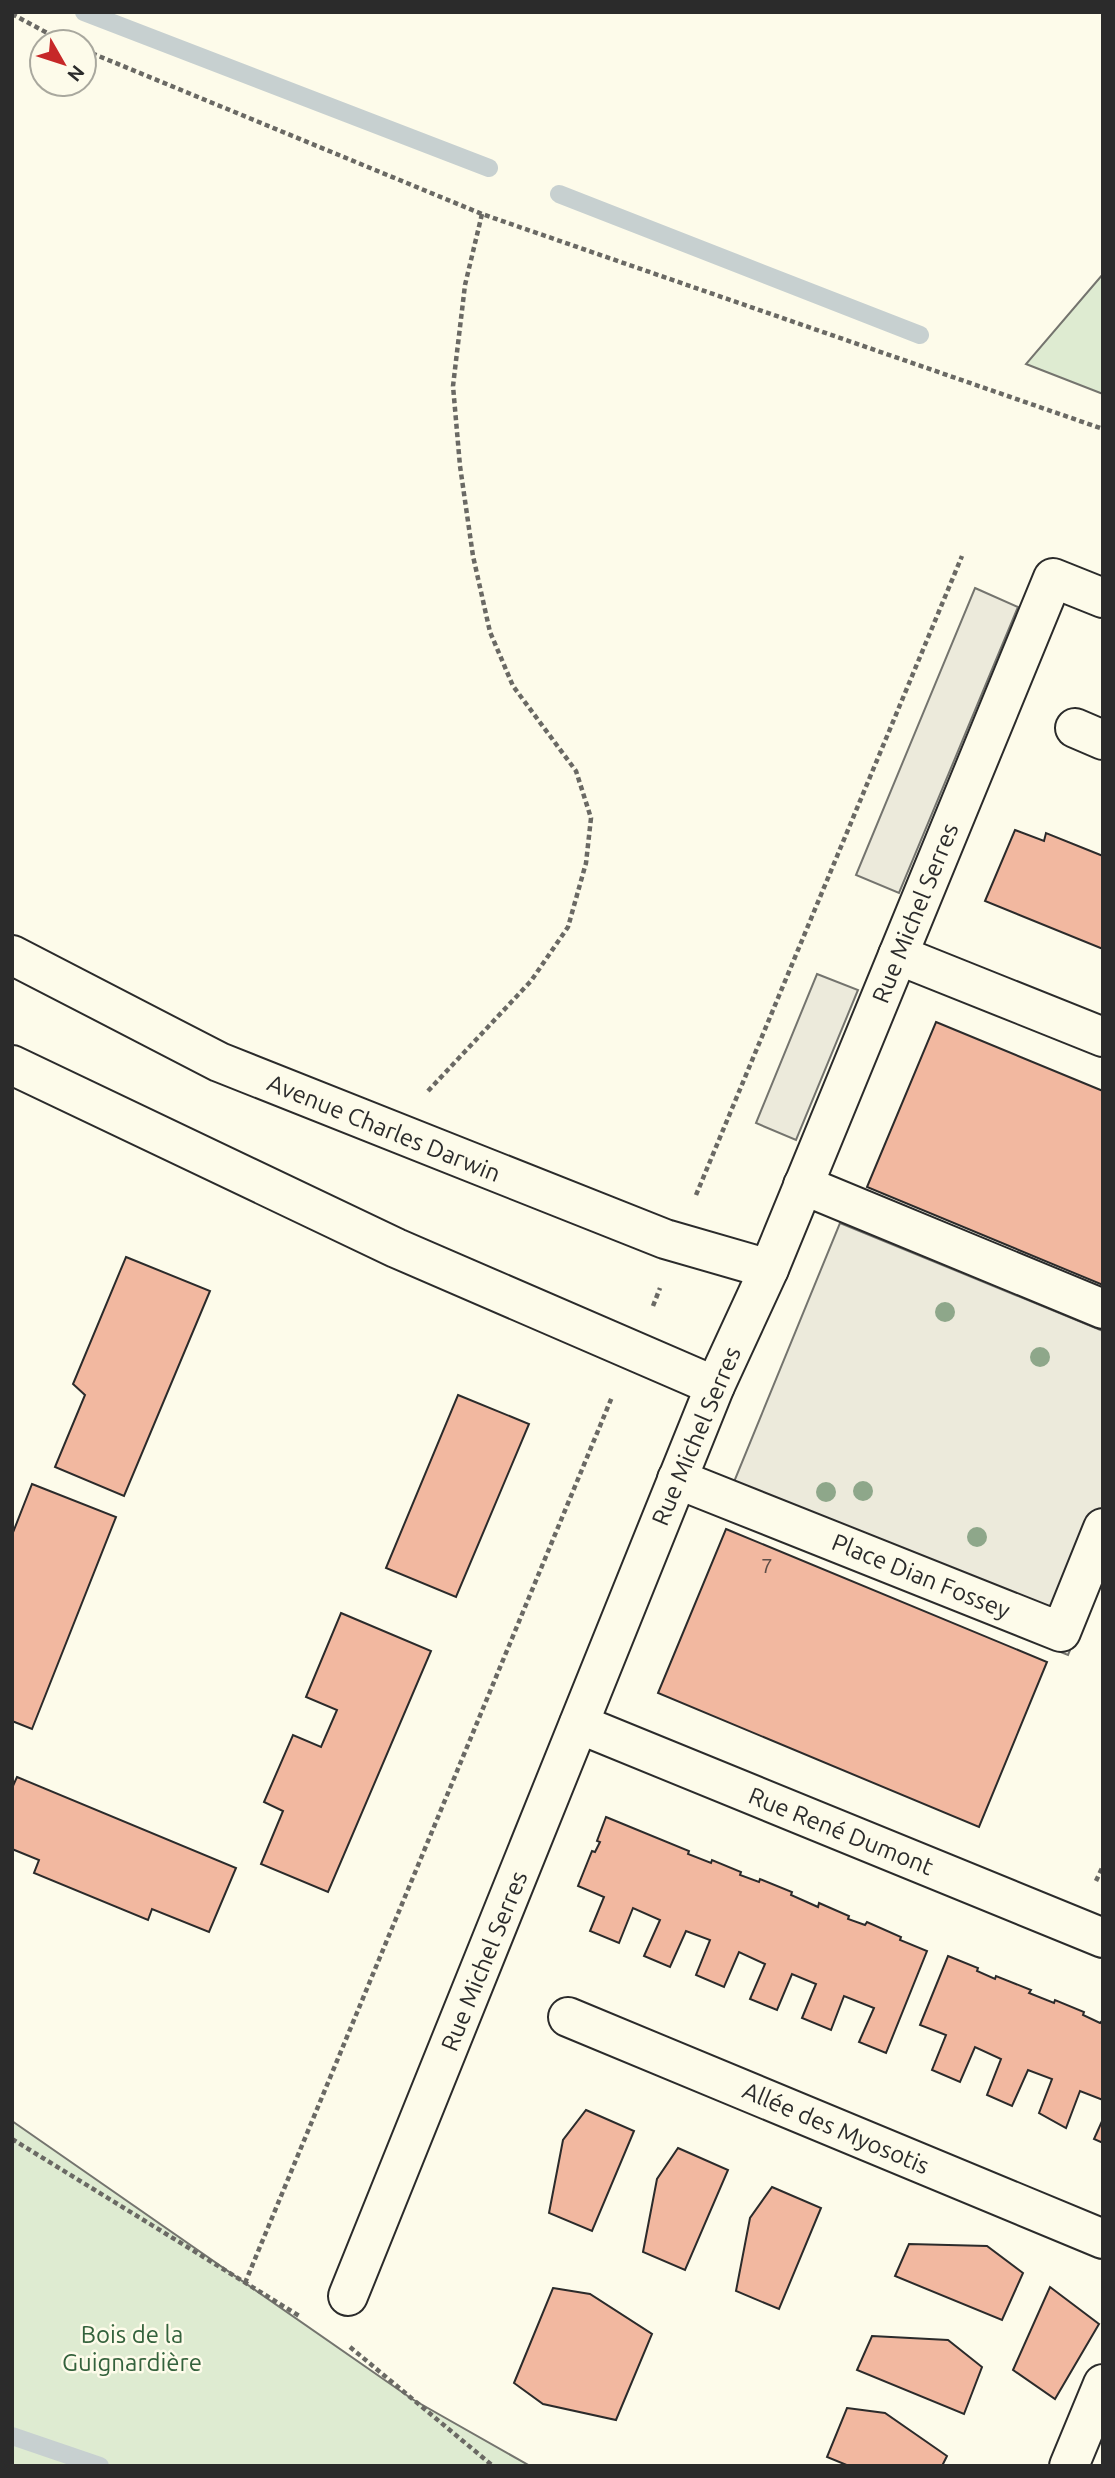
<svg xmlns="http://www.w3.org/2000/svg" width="1115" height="2478" font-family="Ubuntu,sans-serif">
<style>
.green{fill:#deebd1;stroke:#74746e;stroke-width:2}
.parking{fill:#eceadb;stroke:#74746e;stroke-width:2}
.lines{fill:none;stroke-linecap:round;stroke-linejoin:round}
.stream{stroke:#c7d0d0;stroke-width:18}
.building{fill:#f2b8a0;stroke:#2b2b2b;stroke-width:2}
.street-casing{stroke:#2b2b2b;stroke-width:42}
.path{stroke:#6a6964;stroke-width:4.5;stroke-dasharray:5 3.5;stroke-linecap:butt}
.street{stroke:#fdfbea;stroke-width:38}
.tree{fill:#8ea78a}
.labels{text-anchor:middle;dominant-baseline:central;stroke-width:5;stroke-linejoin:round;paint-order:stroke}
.number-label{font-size:21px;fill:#5d4e48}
.street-label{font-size:24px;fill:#2b2b2b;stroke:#fdfbea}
.park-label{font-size:24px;fill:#34623c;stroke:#fdfbea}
</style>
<rect width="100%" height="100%" fill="#fdfbea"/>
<g class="green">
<polygon points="1103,274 1103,394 1026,364"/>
<polygon points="12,2121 412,2399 530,2466 12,2466"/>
</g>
<g class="parking">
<polygon points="975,588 1018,607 899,893 856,875"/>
<polygon points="817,974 858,990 796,1140 756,1123"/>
<polygon points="840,1223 1103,1331 1103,1572 1068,1655 720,1516"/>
</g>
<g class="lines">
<g class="stream">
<polyline points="84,12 489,168"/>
<polyline points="559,194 920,335"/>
<polyline points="12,2436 100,2466"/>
</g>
</g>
<g class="building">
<polygon points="1015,830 1044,841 1046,833 1103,856 1103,949 985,901"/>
<polygon points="936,1022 1103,1091 1103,1285 867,1187"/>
<polygon points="126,1257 210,1291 124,1496 55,1467 85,1395 73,1384"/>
<polygon points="458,1395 529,1424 456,1597 386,1568"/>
<polygon points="32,1484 116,1517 32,1729 12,1721 12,1535"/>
<polygon points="726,1529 1047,1662 979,1827 658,1693"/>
<polygon points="341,1613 431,1651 328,1892 261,1864 283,1811 264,1802 293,1735 321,1747 337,1710 306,1697"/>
<polygon points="17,1777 236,1868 209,1932 152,1909 148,1920 34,1873 39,1860 12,1849 12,1788"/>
<polygon points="606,1817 689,1851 688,1854 711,1863 712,1860 741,1872 740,1875 759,1882 760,1879 792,1892 791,1895 818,1907 819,1903 849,1916 848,1919 865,1925 867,1922 901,1937 900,1940 927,1951 886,2053 859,2042 874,2008 844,1996 831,2030 802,2018 816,1984 792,1974 777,2010 750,1999 765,1964 739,1952 724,1987 696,1975 710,1940 686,1931 670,1967 644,1956 660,1920 633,1908 619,1943 590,1931 604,1897 578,1886 592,1851 595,1852 600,1842 597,1841"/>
<polygon points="948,1956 978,1968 977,1971 995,1979 996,1976 1031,1990 1029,1993 1054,2003 1055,2000 1084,2012 1083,2015 1100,2023 1103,2020 1103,2100 1080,2091 1066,2128 1039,2113 1052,2079 1028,2070 1012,2106 987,2095 1001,2059 975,2047 960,2082 932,2070 946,2035 920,2025"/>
<polygon points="586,2110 634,2131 592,2231 549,2213 563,2140"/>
<polygon points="1103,2119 1103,2143 1094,2139"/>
<polygon points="678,2148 728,2170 685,2270 643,2252 657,2179"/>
<polygon points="772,2187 821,2208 779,2309 736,2291 750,2218"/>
<polygon points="909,2244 987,2246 1023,2273 1002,2320 895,2276"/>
<polygon points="1050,2287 1099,2324 1055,2399 1013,2370"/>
<polygon points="553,2288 590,2294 652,2334 616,2420 543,2404 514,2383"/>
<polygon points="872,2336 948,2340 982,2367 964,2414 857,2370"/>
<polygon points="847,2408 885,2413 947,2456 942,2466 849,2466 827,2457"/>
</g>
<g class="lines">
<defs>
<g id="street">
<polyline points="1075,728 1103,740"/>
<polyline points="12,955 219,1062 665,1239 769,1269"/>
<polyline points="898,955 1103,1037"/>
<polyline points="12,1065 396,1248 715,1386"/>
<polyline points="803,1185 1103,1309"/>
<polyline points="677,1479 1061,1632 1103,1528"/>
<polyline points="579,1724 1103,1938"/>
<polyline points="568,2017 1103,2239"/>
<polyline points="348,2296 715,1386 769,1269 1053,578 1103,598"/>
<polyline points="1069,2466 1103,2384"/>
</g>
</defs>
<use href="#street" class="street-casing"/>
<g class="path">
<polyline points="12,14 64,42"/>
<polyline points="84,50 482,214 1103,429"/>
<polyline points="428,1091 531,981 568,927 586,863 591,818 576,771 513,686 490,632 473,556 460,466 453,386 465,285 482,214"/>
<polyline points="696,1195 962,556"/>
<polyline points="653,1306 660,1288"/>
<polyline points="1096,1881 1103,1866"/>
<polyline points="12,2139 301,2317"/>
<polyline points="245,2283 612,1397"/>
<polyline points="350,2347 493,2466"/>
</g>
<use href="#street" class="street"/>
</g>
<g class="tree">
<circle cx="945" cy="1312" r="10"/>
<circle cx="1040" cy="1357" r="10"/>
<circle cx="863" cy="1491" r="10"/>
<circle cx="826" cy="1492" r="10"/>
<circle cx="977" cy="1537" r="10"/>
</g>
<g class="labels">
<g class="number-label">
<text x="767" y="1565">7</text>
</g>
<g class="street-label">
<text transform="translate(915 913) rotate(-68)">Rue Michel Serres</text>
<text transform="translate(384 1128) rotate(22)">Avenue Charles Darwin</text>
<text transform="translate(696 1436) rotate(-67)">Rue Michel Serres</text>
<text transform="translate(921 1576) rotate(22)">Place Dian Fossey</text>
<text transform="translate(841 1831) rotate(22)">Rue René Dumont</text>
<text transform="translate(484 1961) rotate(-68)">Rue Michel Serres</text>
<text transform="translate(836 2128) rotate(23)">Allée des Myosotis</text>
</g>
<g class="park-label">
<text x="132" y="2334">Bois de la<tspan x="132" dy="28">Guignardière</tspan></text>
</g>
</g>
<rect width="1115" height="2478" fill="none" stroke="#2b2b2b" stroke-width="28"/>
<g transform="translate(63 63) rotate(129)"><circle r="33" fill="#fdfbea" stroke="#a9a89e" stroke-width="2"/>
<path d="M0-5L12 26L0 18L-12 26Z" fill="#c62828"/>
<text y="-10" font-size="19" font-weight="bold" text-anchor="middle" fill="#2b2b2b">N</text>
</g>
</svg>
